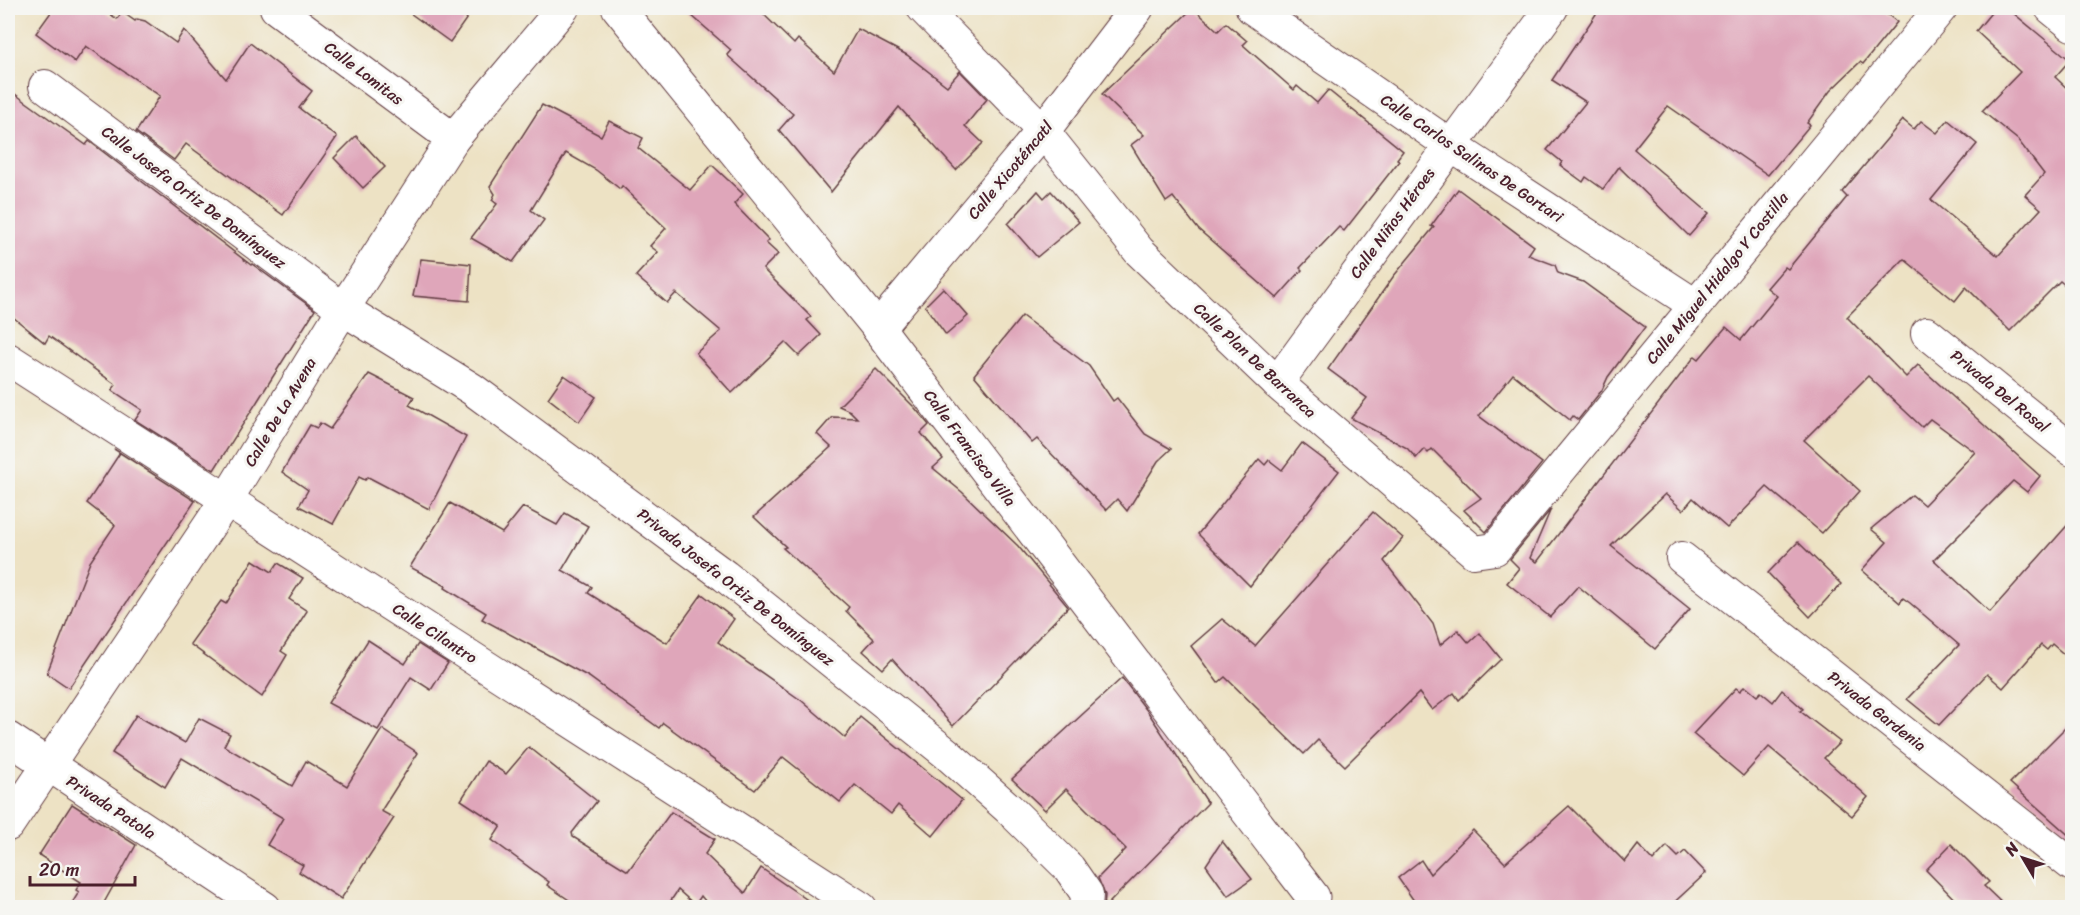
<svg xmlns="http://www.w3.org/2000/svg" width="2080" height="915" font-family="Sriracha,sans-serif">
<style>
.building{fill:#dfa6ba}
.lines{fill:none;stroke-linecap:round;stroke-linejoin:round}
.street-casing{stroke:#623c42;stroke-width:34}
.secondary-casing{stroke:#623c42;stroke-width:35}
.street{stroke:#fff;stroke-width:32}
.secondary{stroke:#fff;stroke-width:33}
.labels{text-anchor:middle;dominant-baseline:central;stroke-width:6;stroke-linejoin:round;paint-order:stroke}
.street-label{font-size:16px;fill:#4a1f2b;stroke:#f6f6f2}
</style>
<rect width="100%" height="100%" fill="#f6f6f2"/>
<filter id="ink" filterUnits="userSpaceOnUse"><feTurbulence type="fractalNoise" baseFrequency=".0167" numOctaves="2"/><feDisplacementMap in="SourceGraphic" scale="12" xChannelSelector="R" yChannelSelector="G"/><feConvolveMatrix kernelMatrix="1 2 1 2 8 2 1 2 1" color-interpolation-filters="sRGB"/></filter>
<filter id="wash" filterUnits="userSpaceOnUse"><feTurbulence type="fractalNoise" baseFrequency=".008" numOctaves="4" result="noise"/><feDisplacementMap in="SourceGraphic" scale="24" xChannelSelector="R" yChannelSelector="G"/><feGaussianBlur stdDeviation="1.35" result="paint"/><feColorMatrix in="noise" values="0 0 0 0 0 0 0 0 0 0 0 0 0 0 0 0 0 1.4 0 .05"/><feComposite in="paint" operator="in"/></filter>
<g filter="url(#wash)">
<rect width="100%" height="100%" fill="#ede2c4"/>
<g id="blocks">
<g class="building">
<polygon points="54,8 101,8 117,19 122,12 135,21 137,19 145,21 176,43 184,30 226,79 250,43 312,91 299,108 337,137 283,215 186,144 174,160 136,132 160,96 86,46 75,62 36,33"/>
<polygon points="403,8 474,8 450,42"/>
<polygon points="683,8 757,8 794,44 798,39 834,71 858,29 907,55 947,86 960,71 987,99 965,126 983,143 956,170 899,107 831,192 779,130 793,114 727,55 731,50"/>
<polygon points="1193,8 1218,31 1226,23 1247,41 1243,45 1294,90 1297,86 1317,103 1328,90 1403,151 1397,159 1399,161 1344,231 1339,227 1300,268 1302,270 1277,298 1198,229 1173,197 1166,202 1131,145 1144,135 1102,94"/>
<polygon points="1600,8 1879,8 1897,22 1863,64 1860,62 1830,91 1807,123 1810,125 1768,175 1668,106 1634,149 1709,213 1689,236 1619,167 1603,189 1586,177 1583,182 1560,165 1562,162 1547,150 1586,102 1552,80"/>
<polygon points="1995,8 2007,8 2070,60 2055,77 2073,94 2073,292 2060,281 2010,331 1966,287 1955,301 1904,259 1847,317 1906,377 1918,365 2040,476 2027,492 2013,481 1934,560 1990,612 2073,519 2073,662 2052,644 2047,650 2041,645 2003,688 1987,674 1939,725 1907,699 1959,645 1910,603 1903,598 1900,603 1862,570 1887,542 1871,529 1912,495 1924,505 1975,452 1930,419 1922,427 1868,376 1804,440 1860,491 1822,533 1767,487 1727,528 1693,498 1683,510 1665,494 1611,546 1690,609 1655,649 1578,586 1550,617 1507,583 1519,568 1510,559 1551,509 1530,558 1537,562 1695,356 1699,359 1726,327 1741,340 1777,296 1767,288 1785,267 1788,269 1847,197 1842,192 1903,120 1914,129 1921,121 1937,133 1948,120 1977,144 1931,200 1998,256 2041,209 2025,195 2044,174 2018,140 1982,111 2020,72 1976,31"/>
<polygon points="8,89 86,145 89,141 251,265 252,264 315,310 214,470 135,420 142,410 112,390 116,385 49,336 45,343 8,313"/>
<polygon points="542,105 601,136 609,121 643,138 638,148 690,190 712,165 743,194 734,204 769,240 766,243 778,254 763,269 811,317 807,320 821,335 799,356 785,342 732,393 696,353 721,331 676,293 667,303 636,276 658,252 650,246 666,228 622,186 620,189 596,170 566,153 531,210 544,220 513,262 471,238 497,204 492,200 495,194 490,186"/>
<polygon points="356,136 385,167 363,188 334,158"/>
<polygon points="1458,189 1534,246 1528,255 1555,265 1558,273 1583,282 1645,327 1608,377 1602,390 1578,420 1573,416 1570,420 1513,374 1479,416 1542,463 1486,532 1464,510 1481,498 1432,449 1428,453 1424,449 1416,458 1407,448 1351,418 1367,398 1328,369 1393,277 1434,227 1431,226"/>
<polygon points="1038,191 1044,198 1051,191 1079,222 1037,257 1008,224"/>
<polygon points="421,259 471,264 469,301 413,296"/>
<polygon points="943,288 968,316 946,335 925,306"/>
<polygon points="1022,316 1089,366 1113,401 1117,398 1145,434 1171,449 1158,461 1127,511 1117,499 1106,510 1037,439 1032,443 974,375"/>
<polygon points="876,369 915,408 929,425 921,433 943,459 933,468 962,492 1018,546 1068,607 953,726 892,659 883,669 863,651 874,639 846,611 849,607 783,548 786,547 754,517 831,447 817,434 832,417 857,418 850,411 839,406"/>
<polygon points="369,374 414,397 409,405 466,437 429,509 368,477 365,480 359,477 333,524 299,506 308,490 282,472 310,425 317,428 320,423 330,429"/>
<polygon points="564,375 596,397 579,422 548,398"/>
<polygon points="1302,443 1339,471 1250,586 1198,534 1259,459 1265,465 1269,460 1282,470"/>
<polygon points="114,449 195,501 69,688 47,673 90,562 115,525 87,503 120,453"/>
<polygon points="450,503 502,533 523,507 557,525 565,513 588,526 562,570 592,587 588,593 667,643 702,594 734,619 718,642 802,701 845,738 860,717 962,800 933,836 898,805 891,814 855,785 840,802 783,757 755,790 663,723 659,728 589,677 482,619 486,613 445,588 446,586 410,567"/>
<polygon points="1373,512 1403,538 1384,561 1433,624 1440,645 1458,630 1469,643 1480,633 1501,659 1459,700 1454,693 1432,710 1419,693 1345,766 1318,740 1304,754 1225,677 1218,683 1191,646 1222,619 1255,646"/>
<polygon points="1798,542 1841,584 1810,617 1768,573"/>
<polygon points="253,560 272,572 278,563 303,578 289,599 307,611 281,651 287,655 262,697 190,644 221,601 226,604"/>
<polygon points="368,640 405,664 418,644 448,663 431,690 411,677 378,730 328,703"/>
<polygon points="1122,678 1148,712 1208,803 1104,908 1105,895 1098,878 1126,849 1066,789 1045,810 1012,779"/>
<polygon points="1745,686 1757,696 1761,692 1773,702 1782,690 1803,709 1800,711 1840,742 1824,758 1868,797 1852,816 1769,747 1743,776 1693,734 1736,688 1740,691"/>
<polygon points="136,715 185,743 199,718 230,734 224,746 292,786 306,761 347,786 382,729 418,753 381,811 394,818 341,899 299,872 303,865 267,845 283,818 182,758 165,787 112,753"/>
<polygon points="2073,720 2073,839 2010,783"/>
<polygon points="529,747 597,801 572,833 573,837 628,871 671,812 715,839 705,854 745,893 761,868 819,908 711,908 701,896 695,905 678,890 666,908 581,908 547,885 549,882 492,840 501,826 461,800 486,761 506,774"/>
<polygon points="72,804 136,845 101,908 69,908 79,892 76,890 81,882 39,855"/>
<polygon points="1569,806 1625,862 1638,845 1653,861 1667,846 1678,857 1685,851 1706,873 1668,908 1419,908 1398,878 1421,860 1430,874 1473,830 1505,863"/>
<polygon points="1222,841 1252,879 1228,896 1206,865"/>
<polygon points="1951,844 1989,882 1984,886 2007,908 1963,908 1926,870"/>
</g>
</g>
</g>
<g filter="url(#ink)">
<use href="#blocks" fill-opacity="0" stroke="#623c42" stroke-width="1.5"/>
<g class="lines">
<defs>
<g id="street">
<polyline points="276,8 453,139"/>
<polyline points="618,8 878,328"/>
<polyline points="923,8 1043,131 1139,251 1277,383 1474,552 1495,549 1941,8"/>
<polyline points="1252,8 1450,145 1695,305"/>
<polyline points="2051,8 2072,25"/>
<polyline points="45,86 343,309 472,389 725,576 946,753 1008,808 1069,868 1087,894 1086,908"/>
<polyline points="1927,333 2072,450"/>
<polyline points="8,359 861,908"/>
<polyline points="1277,383 1552,8"/>
<polyline points="1682,558 2072,865"/>
<polyline points="8,738 265,908"/>
<polyline points="8,825 227,499 343,309 453,139 563,8"/>
</g>
<polyline id="secondary" points="1137,8 1043,131 878,328 1313,897"/>
</defs>
<use href="#street" class="street-casing"/>
<use href="#secondary" class="secondary-casing"/>
<use href="#street" class="street"/>
<use href="#secondary" class="secondary"/>
</g>
</g>
<g class="labels">
<g class="street-label">
<text transform="translate(364 73) rotate(37)">Calle Lomitas</text>
<text transform="translate(1472 158) rotate(34)">Calle Carlos Salinas De Gortari</text>
<text transform="translate(1010 170) rotate(-50)">Calle Xicoténcatl</text>
<text transform="translate(194 197) rotate(37)">Calle Josefa Ortiz De Domínguez</text>
<text transform="translate(1392 223) rotate(-54)">Calle Niños Héroes</text>
<text transform="translate(1717 278) rotate(-51)">Calle Miguel Hidalgo Y Costilla</text>
<text transform="translate(1255 360) rotate(43)">Calle Plan De Barranca</text>
<text transform="translate(2000 391) rotate(39)">Privada Del Rosal</text>
<text transform="translate(280 412) rotate(-59)">Calle De La Avena</text>
<text transform="translate(970 448) rotate(53)">Calle Francisco Villa</text>
<text transform="translate(736 587) rotate(38)">Privada Josefa Ortiz De Domínguez</text>
<text transform="translate(435 633) rotate(33)">Calle Cilantro</text>
<text transform="translate(1877 711) rotate(38)">Privada Gardenia</text>
<text transform="translate(111 807) rotate(33)">Privada Patola</text>
</g>
</g>
<rect width="2080" height="915" fill="none" stroke="#f6f6f2" stroke-width="30"/>
<g transform="translate(2023 858) rotate(309)" stroke="#f6f6f2" stroke-width="4.5" paint-order="stroke">
<path d="M0-4.5L10 22L0 15L-10 22Z" fill="#4a1f2b"/>
<text y="-9" font-size="16" font-weight="bold" text-anchor="middle" fill="#4a1f2b">N</text>
</g>
<path d="M30 876v9h105v-9" fill="none" stroke="#4a1f2b" stroke-width="3"/>
<text x="39" y="876" font-size="18" fill="#4a1f2b" stroke="#f6f6f2" stroke-width="4.5" paint-order="stroke">20 m</text>
</svg>
